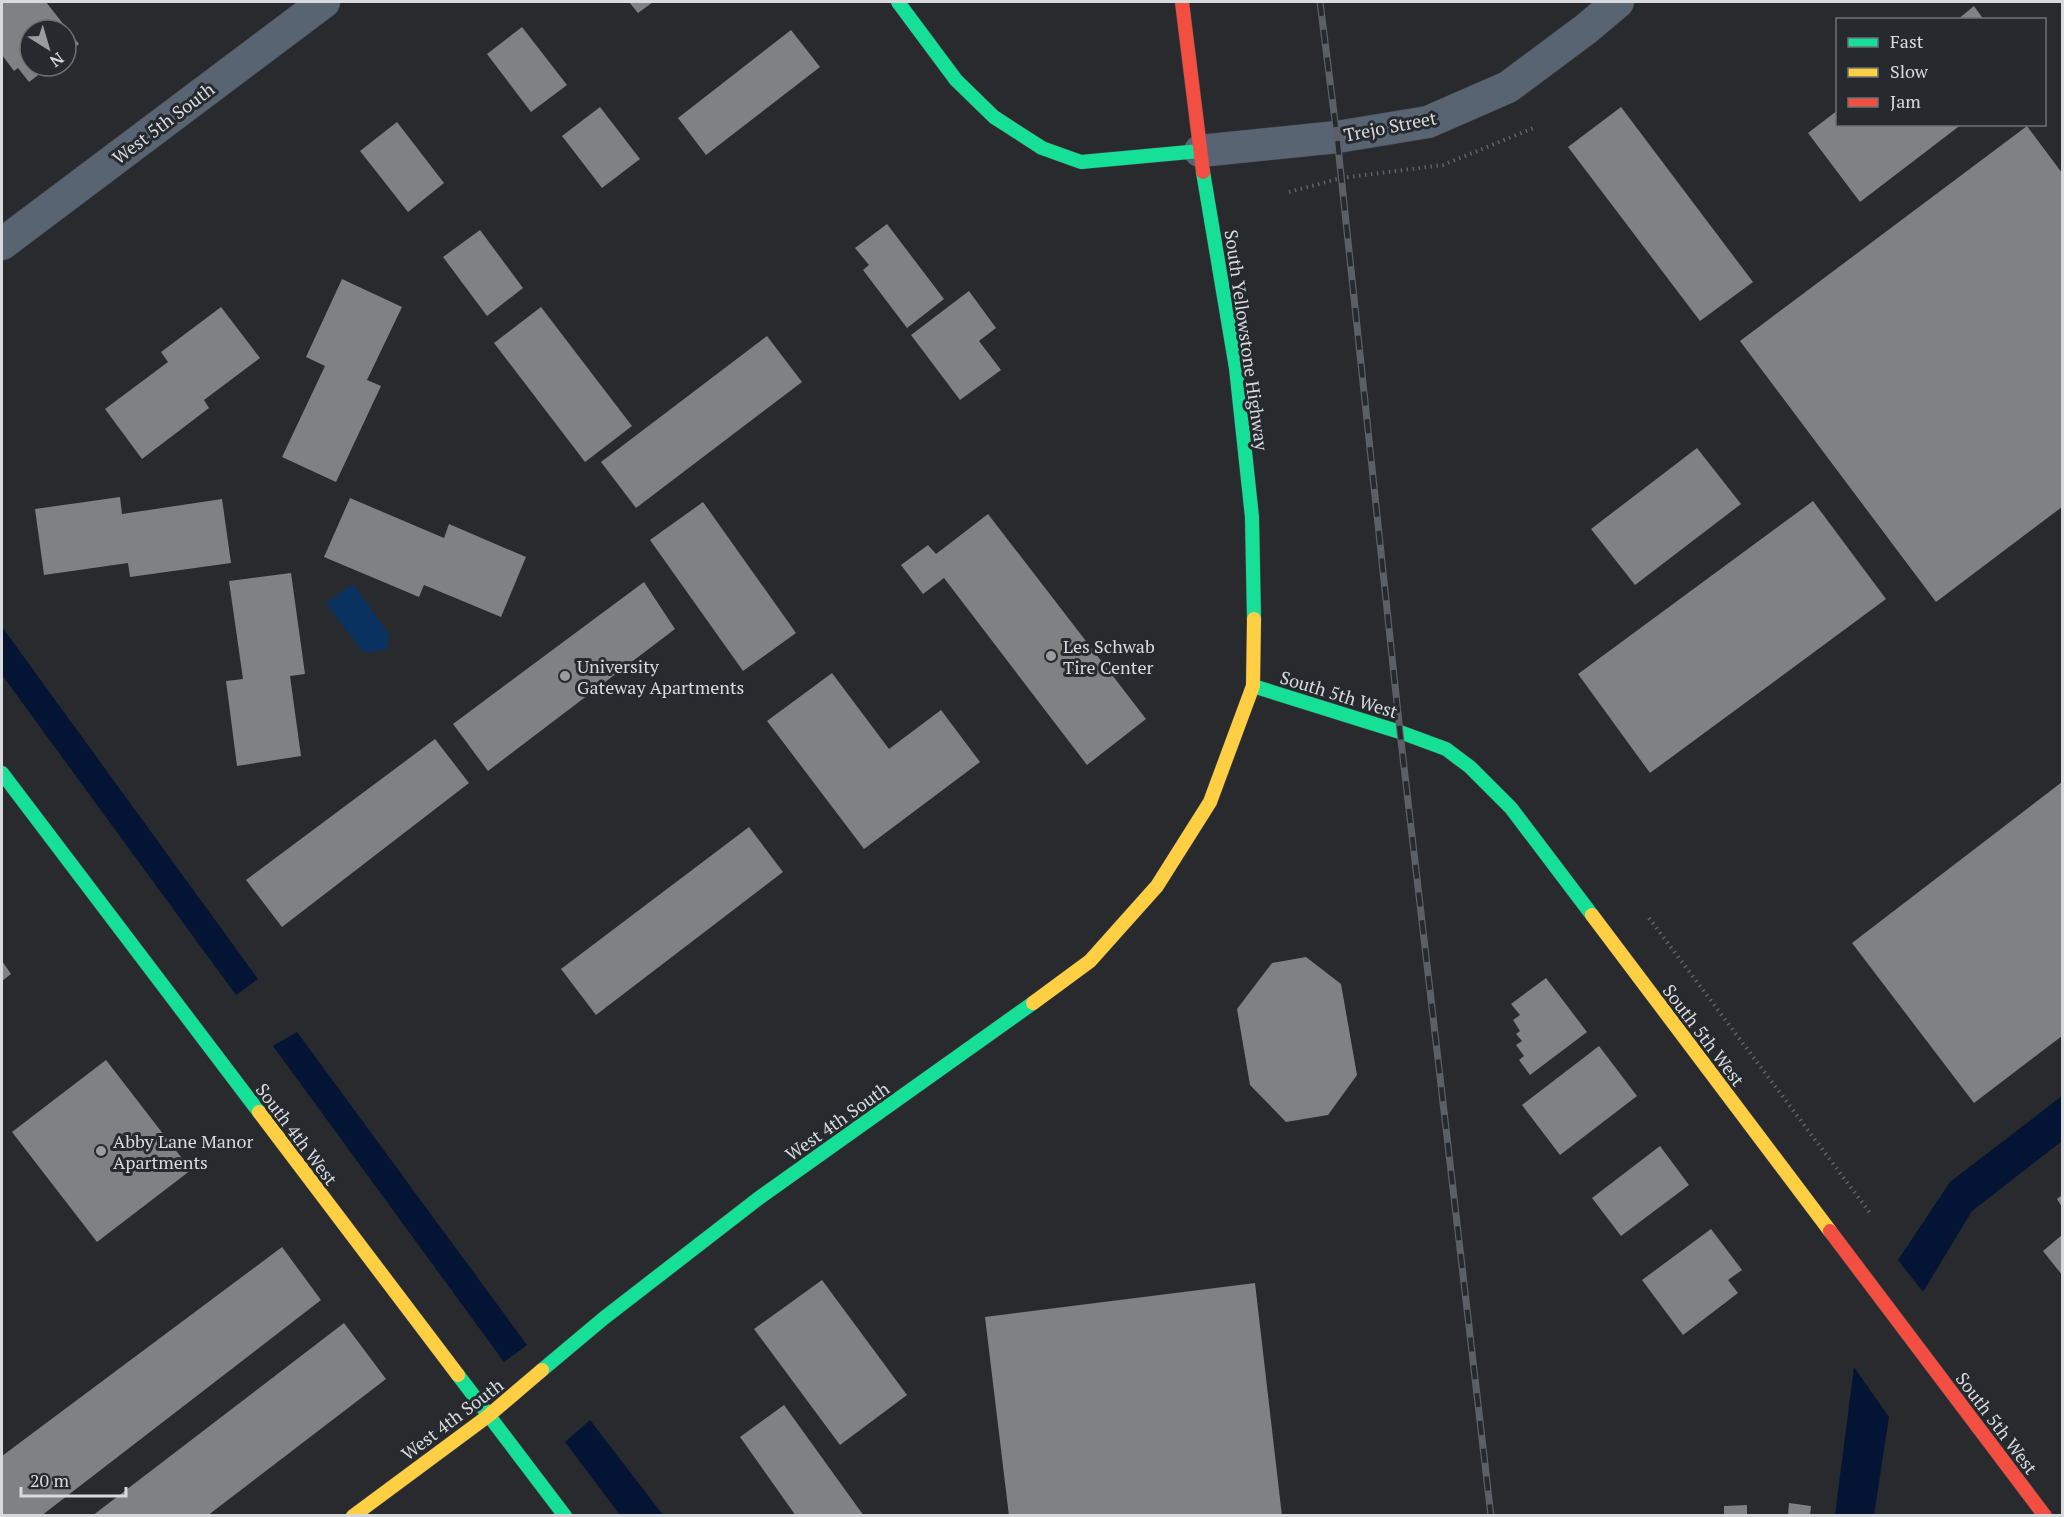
<svg xmlns="http://www.w3.org/2000/svg" width="2064" height="1517" font-family="'PT Serif',serif">
<style>
.green{fill:#093260}
.water{fill:#041434}
.building{fill:#7f8183}
.lines{fill:none;stroke-linecap:round;stroke-linejoin:round}
.street-casing{stroke:#454648;stroke-width:33}
.fast-casing{stroke:#454648;stroke-width:15}
.slow-casing{stroke:#454648;stroke-width:15}
.jam-casing{stroke:#454648;stroke-width:15}
.path{stroke:#5c636c;stroke-width:4;stroke-dasharray:1.5 4.5;stroke-linecap:butt}
.street{stroke:#586472;stroke-width:32}
.fast{stroke:#16e098;stroke-width:14}
.slow{stroke:#ffcf43;stroke-width:14}
.jam{stroke:#f24e42;stroke-width:14}
.rail-casing{stroke:#5b6066;stroke-width:7}
.rail{stroke:#262a2f;stroke-width:4.5;stroke-dasharray:14;stroke-linecap:butt}
.poi-dot{fill:#9a9da0;stroke:#262a2f;stroke-width:2}
.labels{text-anchor:middle;dominant-baseline:central;stroke-width:6;stroke-linejoin:round;paint-order:stroke}
.street-label{font-size:18px;fill:#d8dbde;stroke:#262a2f}
.poi-label{font-size:18px;fill:#d8dbde;stroke:#262a2f;text-anchor:start}
</style>
<rect width="100%" height="100%" fill="#282a2d"/>
<polygon class="green" points="353,584 389,634 388,649 364,653 326,603"/>
<g class="water">
<polygon points="2,627 258,979 236,995 2,675"/>
<polygon points="297,1032 527,1345 504,1362 273,1046"/>
<polygon points="2062,1096 2062,1141 1972,1211 1923,1292 1898,1260 1950,1182"/>
<polygon points="1854,1367 1889,1417 1874,1515 1835,1515"/>
<polygon points="590,1420 663,1515 620,1515 565,1442"/>
</g>
<g class="building">
<polygon points="2,2 46,2 79,44 66,54 66,30 30,30 30,66 50,66 29,82 18,68 14,71 2,55"/>
<polygon points="629,2 653,2 638,13"/>
<polygon points="1974,6 1984,20 1957,20"/>
<polygon points="522,27 567,85 531,112 487,54"/>
<polygon points="791,30 820,67 706,155 678,118"/>
<polygon points="600,107 640,159 602,188 562,136"/>
<polygon points="1621,107 1753,282 1700,321 1568,147"/>
<polygon points="1838,110 1838,124 1962,124 1860,202 1808,133"/>
<polygon points="397,122 444,183 408,212 360,151"/>
<polygon points="2027,126 2062,173 2062,507 1936,602 1740,341"/>
<polygon points="887,224 944,299 907,328 863,270 869,265 855,248"/>
<polygon points="480,230 523,288 487,316 443,257"/>
<polygon points="342,279 402,307 367,380 381,386 336,482 282,457 325,366 306,357"/>
<polygon points="969,291 996,328 979,341 1001,370 960,400 911,335"/>
<polygon points="221,307 260,358 204,400 209,408 142,459 105,409 168,362 161,352"/>
<polygon points="541,307 632,426 585,462 494,343"/>
<polygon points="767,336 802,382 636,508 601,462"/>
<polygon points="1697,448 1741,504 1635,585 1591,529"/>
<polygon points="120,497 122,514 222,499 231,563 130,577 128,563 44,575 35,509"/>
<polygon points="350,498 444,538 449,524 526,557 501,617 424,585 419,597 324,557"/>
<polygon points="1813,501 1886,599 1650,773 1578,674"/>
<polygon points="703,502 796,633 743,671 650,540"/>
<polygon points="988,514 1146,719 1087,765 944,578 923,594 901,565 928,545 936,554"/>
<polygon points="291,573 305,674 290,676 301,756 237,766 226,681 243,679 229,581"/>
<polygon points="644,582 675,629 488,771 453,724"/>
<polygon points="832,673 889,749 941,710 980,762 864,849 767,721"/>
<polygon points="435,739 469,783 282,927 246,880"/>
<polygon points="2062,782 2062,1036 1974,1103 1852,943"/>
<polygon points="749,827 783,872 596,1015 561,969"/>
<polygon points="1306,957 1341,984 1357,1075 1328,1115 1286,1122 1250,1085 1237,1009 1272,963"/>
<polygon points="2,961 11,974 2,981"/>
<polygon points="1546,978 1587,1032 1530,1075 1519,1060 1524,1056 1516,1045 1522,1041 1516,1034 1520,1031 1513,1020 1520,1015 1511,1004"/>
<polygon points="1599,1046 1637,1096 1560,1155 1522,1105"/>
<polygon points="106,1060 191,1170 97,1242 12,1132"/>
<polygon points="1660,1146 1689,1185 1621,1236 1592,1198"/>
<polygon points="2062,1195 2062,1207 2057,1199"/>
<polygon points="1711,1229 1742,1270 1728,1280 1738,1293 1683,1335 1642,1280"/>
<polygon points="2062,1235 2062,1275 2043,1251"/>
<polygon points="282,1247 321,1300 41,1516 2,1516 2,1456"/>
<polygon points="822,1280 907,1395 840,1445 754,1329"/>
<polygon points="1255,1283 1282,1516 1009,1516 985,1317"/>
<polygon points="344,1323 386,1379 207,1516 92,1516"/>
<polygon points="784,1405 864,1516 796,1516 740,1437"/>
<polygon points="1789,1503 1811,1506 1810,1516 1788,1516"/>
<polygon points="1747,1505 1747,1516 1724,1516 1724,1506"/>
</g>
<g class="lines">
<defs>
<g id="street">
<polyline points="1200,151 1337,137 1428,122 1508,87 1586,29 1618,2"/>
<polyline points="2,244 324,2"/>
</g>
<g id="fast">
<polyline points="898,2 956,80 994,117 1042,148 1081,162 1200,151"/>
<polyline points="1203,172 1236,368 1252,517 1254,619"/>
<polyline points="1253,686 1400,732 1446,749 1470,767 1511,808 1592,915"/>
<polyline points="2,773 259,1112"/>
<polyline points="542,1370 604,1318 759,1198 1033,1003"/>
<polyline points="458,1375 565,1516"/>
</g>
<g id="slow">
<polyline points="1592,915 1830,1231"/>
<polyline points="1033,1003 1090,961 1157,886 1210,802 1253,686 1254,619"/>
<polyline points="259,1112 458,1375"/>
<polyline points="353,1516 488,1416 542,1370"/>
</g>
<g id="jam">
<polyline points="1182,2 1203,172"/>
<polyline points="1830,1231 2045,1516"/>
</g>
</defs>
<use href="#street" class="street-casing"/>
<use href="#fast" class="fast-casing"/>
<use href="#slow" class="slow-casing"/>
<use href="#jam" class="jam-casing"/>
<g class="path">
<polyline points="1289,192 1341,178 1443,165 1536,127"/>
<polyline points="1649,918 1870,1213"/>
</g>
<use href="#street" class="street"/>
<use href="#fast" class="fast"/>
<use href="#slow" class="slow"/>
<use href="#jam" class="jam"/>
<defs>
<polyline id="rail" points="1320,2 1337,137 1400,732 1491,1516"/>
</defs>
<use href="#rail" class="rail-casing"/>
<use href="#rail" class="rail"/>
</g>
<g class="poi-dot">
<circle cx="1051" cy="656" r="6"/>
<circle cx="565" cy="676" r="6"/>
<circle cx="101" cy="1151" r="6"/>
</g>
<g class="labels">
<g class="street-label">
<text transform="translate(163 123) rotate(-37)">West 5th South</text>
<text transform="translate(1390 126) rotate(-11)">Trejo Street</text>
<text transform="translate(1247 340) rotate(82)">South Yellowstone Highway</text>
<text transform="translate(1339 694) rotate(17)">South 5th West</text>
<text transform="translate(1704 1035) rotate(53)">South 5th West</text>
<text transform="translate(837 1121) rotate(-35)">West 4th South</text>
<text transform="translate(297 1134) rotate(53)">South 4th West</text>
<text transform="translate(452 1419) rotate(-37)">West 4th South</text>
<text transform="translate(1997 1423) rotate(53)">South 5th West</text>
</g>
<g class="poi-label">
<text x="1063" y="646">Les Schwab<tspan x="1063" dy="21">Tire Center</tspan></text>
<text x="577" y="666">University<tspan x="577" dy="21">Gateway Apartments</tspan></text>
<text x="113" y="1141">Abby Lane Manor<tspan x="113" dy="21">Apartments</tspan></text>
</g>
</g>
<rect width="2064" height="1517" fill="none" stroke="#d8dbde" stroke-width="6"/>
<rect x="1836" y="18" width="210" height="108" fill="#262a2f" stroke="#6d7175" stroke-width="1.5"/>
<rect x="1848" y="38" width="30" height="9" fill="#16e098" stroke="#6d7175" stroke-width="1.5"/>
<text x="1890" y="48" font-size="18" fill="#d8dbde">Fast</text>
<rect x="1848" y="68" width="30" height="9" fill="#ffcf43" stroke="#6d7175" stroke-width="1.5"/>
<text x="1890" y="78" font-size="18" fill="#d8dbde">Slow</text>
<rect x="1848" y="98" width="30" height="9" fill="#f24e42" stroke="#6d7175" stroke-width="1.5"/>
<text x="1890" y="108" font-size="18" fill="#d8dbde">Jam</text>
<g transform="translate(48 48) rotate(143)"><circle r="28" fill="#262a2f" stroke="#6d7175" stroke-width="1.5"/>
<path d="M0-4.5L10 22L0 15L-10 22Z" fill="#9a9da0"/>
<text y="-9" font-size="16" font-weight="bold" text-anchor="middle" fill="#d8dbde">N</text>
</g>
<path d="M21 1487v9h105v-9" fill="none" stroke="#d8dbde" stroke-width="3"/>
<text x="30" y="1487" font-size="18" fill="#d8dbde" stroke="#262a2f" stroke-width="4.5" paint-order="stroke">20 m</text>
</svg>
